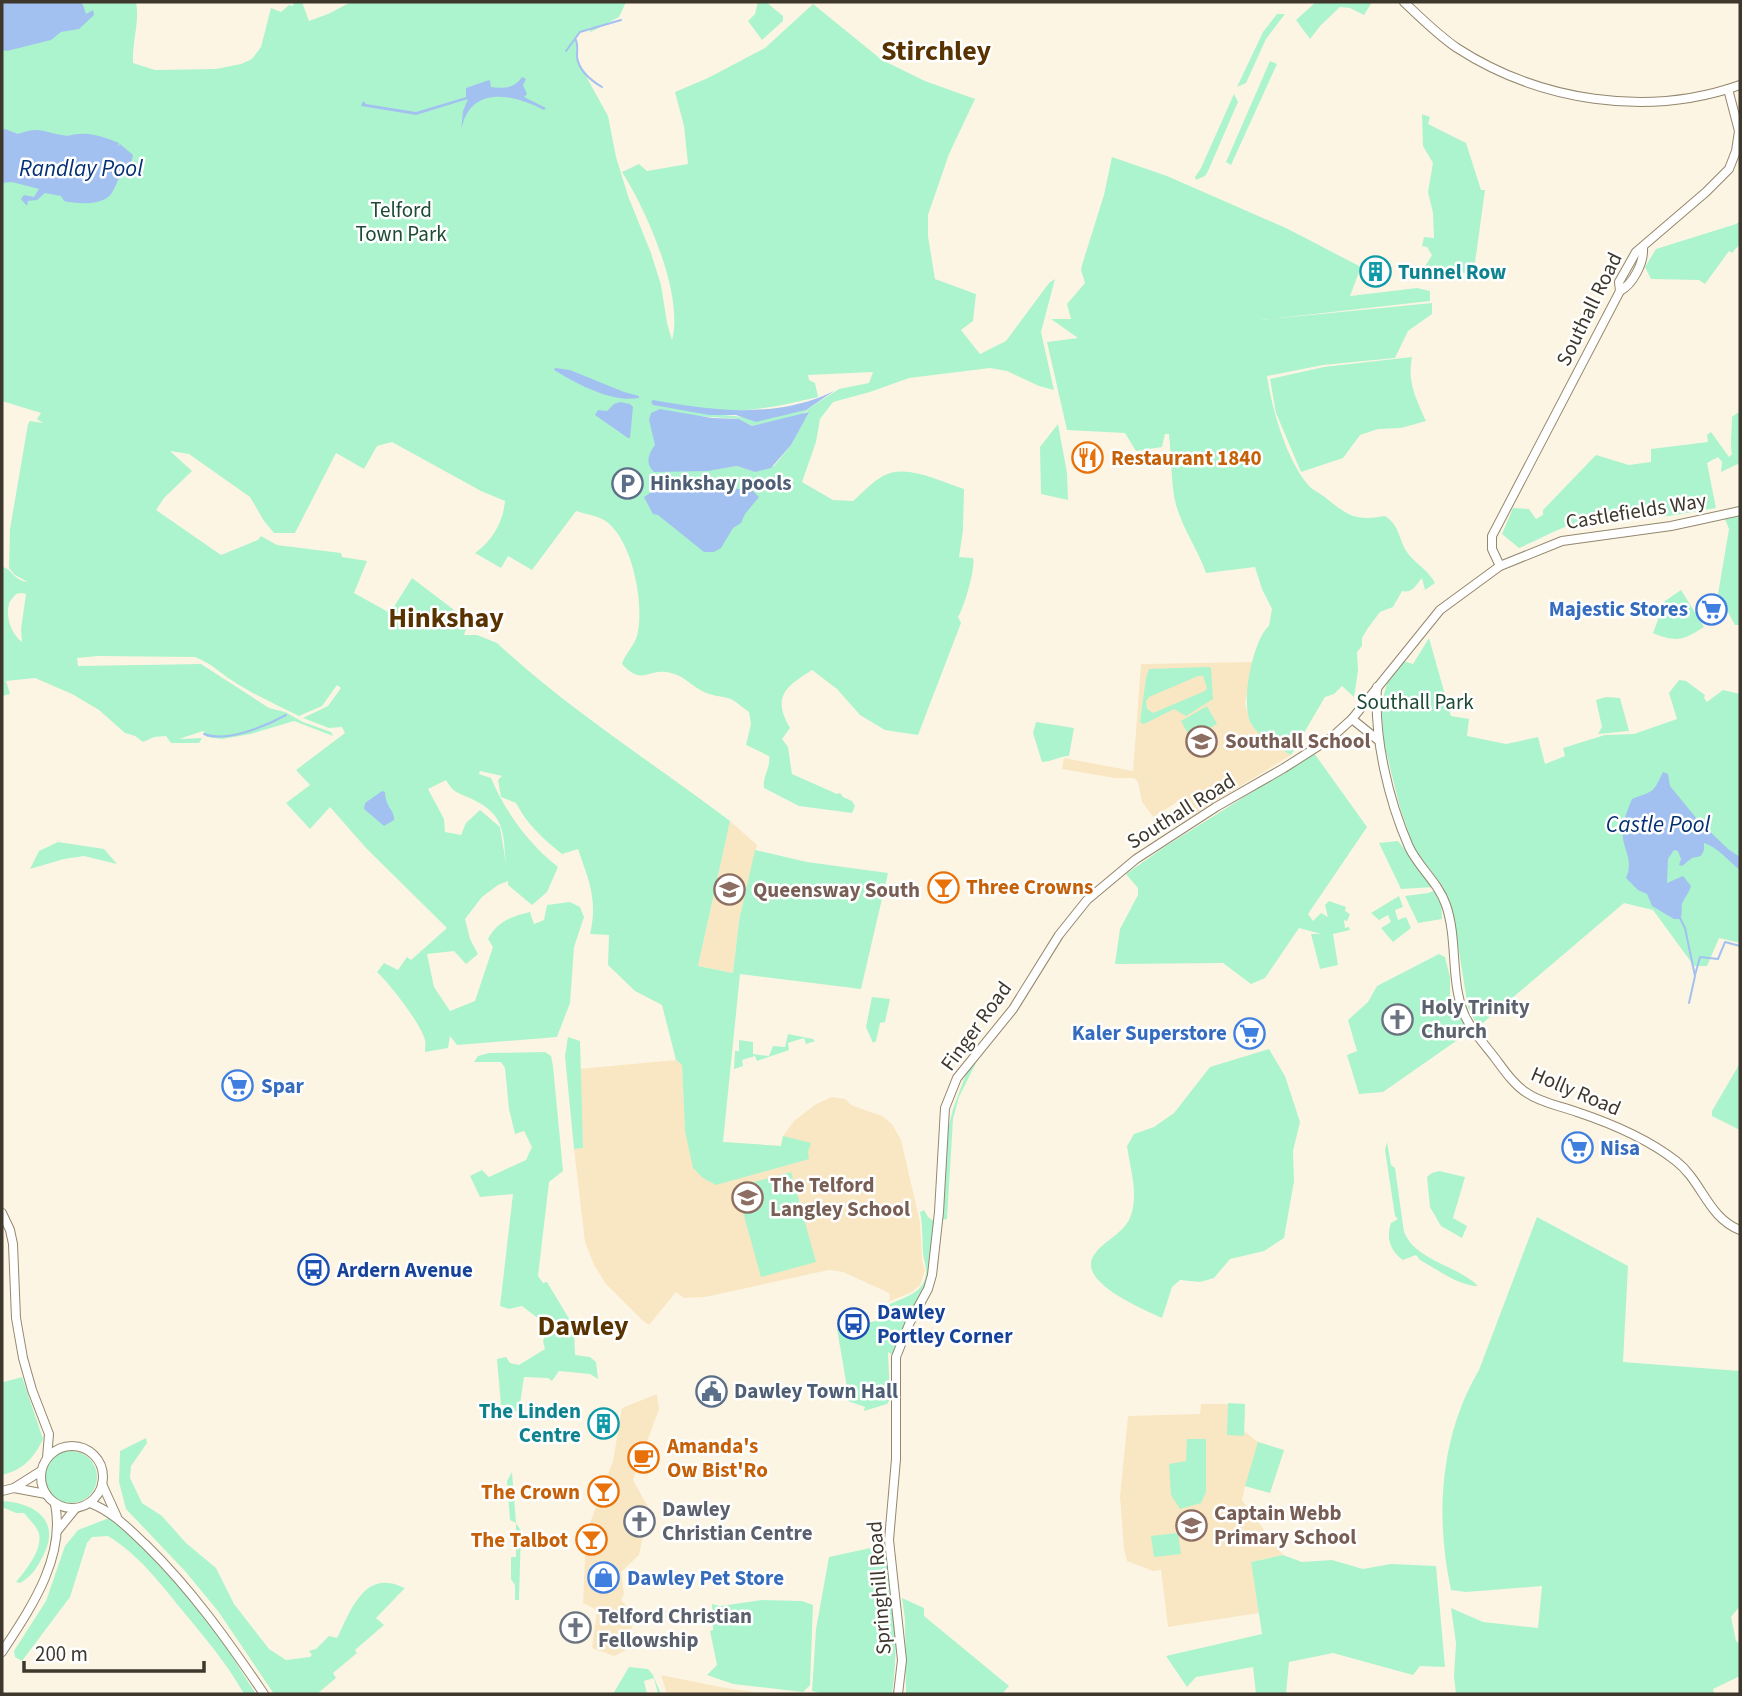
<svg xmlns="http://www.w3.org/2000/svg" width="1742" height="1696" font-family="'Source Sans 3',sans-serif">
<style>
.built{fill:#f9e7c4}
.green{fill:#acf4cd;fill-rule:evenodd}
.water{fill:#a3c1f0}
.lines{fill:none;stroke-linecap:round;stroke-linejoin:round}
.stream{stroke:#a3c1f0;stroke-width:2}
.secondary-casing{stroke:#94876d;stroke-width:10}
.secondary{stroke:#fff;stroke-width:8}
.labels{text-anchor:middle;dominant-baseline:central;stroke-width:5;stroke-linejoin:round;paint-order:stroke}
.park-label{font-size:21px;fill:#1e4b35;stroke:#fff}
.culture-label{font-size:21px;font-weight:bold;fill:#0d838f;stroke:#fff;text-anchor:start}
.street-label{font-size:21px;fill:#3d372c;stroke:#fff}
.food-label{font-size:21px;font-weight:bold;fill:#c56008;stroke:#fff;text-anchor:start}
.service-label{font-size:21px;font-weight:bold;fill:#4e5e75;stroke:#fff;text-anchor:start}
.shop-label{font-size:21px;font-weight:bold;fill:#366cbe;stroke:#fff;text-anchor:start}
.education-label{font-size:21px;font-weight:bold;fill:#785e54;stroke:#fff;text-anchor:start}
.worship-label{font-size:21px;font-weight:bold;fill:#5b616d;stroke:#fff;text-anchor:start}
.transit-label{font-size:21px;font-weight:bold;fill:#164399;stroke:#fff;text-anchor:start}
.water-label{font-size:23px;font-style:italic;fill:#053174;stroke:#fff}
.district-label{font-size:28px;font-weight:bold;fill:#583300;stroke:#fff}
</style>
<rect width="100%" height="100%" fill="#fdf5e4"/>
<g class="built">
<polygon points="1253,662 1245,704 1251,724 1264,738 1291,755 1189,818 1179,801 1153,817 1142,802 1138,782 1134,778 1115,778 1062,769 1064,758 1133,771 1141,664"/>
<polygon points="730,821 757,845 739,921 733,973 698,966"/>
<polygon points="676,1060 682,1065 685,1131 689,1147 722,1142 781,1146 783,1136 794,1121 816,1104 832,1097 845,1099 851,1105 882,1116 892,1124 901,1140 920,1222 922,1259 925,1271 920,1285 912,1292 888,1302 890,1298 889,1293 843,1272 829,1270 705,1297 684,1298 676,1292 649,1325 642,1320 606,1284 594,1265 585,1242 574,1149 583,1148 579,1069"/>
<polygon points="657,1394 659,1409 633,1480 652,1514 650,1530 643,1536 639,1555 621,1572 624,1594 621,1600 635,1616 625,1651 614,1656 592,1648 597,1610 583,1603 586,1534 613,1461 622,1408"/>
<polygon points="1201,1404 1245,1404 1244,1431 1258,1442 1284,1450 1270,1493 1245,1486 1242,1500 1283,1555 1251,1562 1259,1613 1168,1627 1161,1570 1153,1571 1127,1561 1124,1550 1120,1496 1128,1416 1200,1414"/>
<polygon points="661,1675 720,1687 768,1694 667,1694"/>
</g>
<g class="green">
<path d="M 2,2 L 83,4 L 82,2 L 136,2 C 140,22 132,41 133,63 L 155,70 L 216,69 L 241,64 L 252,59 L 261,47 L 271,8 L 281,12 L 289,5 L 293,6 L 294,2 L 302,2 L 309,21 L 328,14 L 351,2 L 626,2 L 619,17 L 589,33 L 593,27 L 580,32 L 576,38 L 577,60 L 608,116 L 616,157 L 628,196 L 651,253 L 661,285 L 667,323 L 672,340 C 684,295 647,211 622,172 L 639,164 L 647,171 L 688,164 L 684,126 L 675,92 L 708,78 L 765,48 L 813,4 L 882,60 L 925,81 L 975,99 L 949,154 L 928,215 L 928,236 L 935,279 L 976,294 L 973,321 L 961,330 L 980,354 L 1006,341 L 1049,283 L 1055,279 L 1041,332 L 1054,390 L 1039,386 L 1007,371 L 990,368 L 909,378 L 870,392 L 833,402 L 820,419 L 816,442 L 802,482 L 833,500 L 853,501 C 862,493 872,482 883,476 C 906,463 941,482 964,489 L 963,530 L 959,557 L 973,558 C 976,567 964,608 958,617 L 961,623 L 918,735 L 885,730 L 860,715 L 837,689 L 812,670 C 785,687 772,697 790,728 L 782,739 L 788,747 L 792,774 L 837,794 L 840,793 L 843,797 L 852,801 L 855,806 L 852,813 L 799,806 L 764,788 C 762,777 771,768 769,756 L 746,745 L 751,724 L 749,712 C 743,708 737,702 731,699 C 722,696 712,696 704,692 C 692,687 685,676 671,673 C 648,667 643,687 622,664 C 625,654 634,646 637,636 C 645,606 633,542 607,522 C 600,516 585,514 576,511 L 532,570 L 508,556 L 501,568 L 475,553 C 493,540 503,522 505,501 L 481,491 L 392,442 L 377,446 L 364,469 L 336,453 L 295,533 L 274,533 L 264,521 L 250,497 L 189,454 L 170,451 L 192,471 L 164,498 L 156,510 L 221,555 L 258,540 L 261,536 L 277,545 L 341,553 L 342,557 L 367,561 L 354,593 L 390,613 L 412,578 L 462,616 L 468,623 L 464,635 L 477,635 L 497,643 C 569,710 652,762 730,821 L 698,966 L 733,973 L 739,921 L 755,850 L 807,862 L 888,873 L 861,989 L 740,974 L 723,1142 L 781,1146 L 783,1136 L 811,1143 L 808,1152 L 809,1159 L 716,1185 L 703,1178 L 693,1168 L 685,1131 L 682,1065 L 676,1060 L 662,1005 L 635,991 L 608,965 L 609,935 L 590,934 C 598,900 589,881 578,849 L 562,854 C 544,840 526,823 516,803 L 501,797 L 498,780 L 502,776 L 480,771 L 479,774 L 491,778 C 506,813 528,843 558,867 L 547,892 L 532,905 L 508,885 L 508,881 L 498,885 L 482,897 L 465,919 L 470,939 L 478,954 L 466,964 L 454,951 L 427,954 L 434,987 L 450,1011 L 475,1001 L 493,947 L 488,939 C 497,922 512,916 530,912 L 534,924 L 544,920 L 547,905 L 570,902 L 580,907 L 584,917 L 574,947 L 570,1003 L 557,1037 L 457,1045 L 450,1036 L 448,1048 L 425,1052 C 425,1048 426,1044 425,1040 C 421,1024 390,984 377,972 L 384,963 L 398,970 L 407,957 L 411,960 L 447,928 L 366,848 L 330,807 L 310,829 L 286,803 L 310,785 L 296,770 L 345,733 L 342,727 L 329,728 L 303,718 L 328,706 L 341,688 L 337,685 L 322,706 L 299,716 C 277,705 254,695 233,681 C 220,673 211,663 195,657 L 98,656 L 77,658 L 78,666 L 201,664 L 269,708 L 285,712 L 303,722 L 331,732 L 333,736 L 294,721 L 251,734 L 222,739 L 207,737 L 203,731 L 179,739 L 202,738 L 199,743 L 171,743 L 166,736 L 154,737 L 143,742 L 135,736 L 125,733 L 99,710 L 72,694 L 35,678 L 6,681 L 10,694 L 2,696 L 3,567 C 13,570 13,580 28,582 L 15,575 L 9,568 L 10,529 L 28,424 L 30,421 L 43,423 L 37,419 L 41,413 L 2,401 ZM 873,372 L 869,383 L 839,389 L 806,410 L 793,413 L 743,417 L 695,412 L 694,407 C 736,416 776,407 818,397 L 815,383 L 809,380 L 808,375 ZM 808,411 L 791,445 L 774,466 L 752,471 L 737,466 L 712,470 L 696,416 L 739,419 L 752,426 L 798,416 ZM 21,593 L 26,594 L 21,629 L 22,642 C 12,635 5,617 9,604 C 10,600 14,597 16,594 ZM 446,780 C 453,793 459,793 472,799 C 505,815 503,831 506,864 L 500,827 L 480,810 L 466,823 L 461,835 L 445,832 L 444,819 L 428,789 Z"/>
<polygon points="758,2 766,2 783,16 783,21 762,40 748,21 755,14"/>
<polygon points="1316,2 1372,2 1364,15 1350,8 1340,7 1320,26 1310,39 1296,20"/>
<polygon points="1277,14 1285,14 1266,39 1246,83 1237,87 1263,32"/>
<polygon points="1270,61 1277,64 1231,165 1226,162"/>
<polygon points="1234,94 1238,102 1208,171 1205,176 1196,180 1195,177 1201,168"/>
<polygon points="1422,114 1430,117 1428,124 1466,143 1481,190 1485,190 1475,263 1468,272 1434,277 1421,273 1432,255 1427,247 1422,246 1424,237 1434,238 1433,213 1428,192 1433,163 1423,146"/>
<path d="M 1112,157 L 1167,176 L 1288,229 L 1361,267 L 1350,296 L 1417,288 L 1430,291 L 1430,301 L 1260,320 L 1432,303 L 1432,314 L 1408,331 L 1395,358 L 1323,365 L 1267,376 C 1272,410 1287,461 1309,486 C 1313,490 1318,492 1322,495 C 1347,514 1352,522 1385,516 C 1398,524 1399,537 1405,549 C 1413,563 1428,569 1435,583 L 1425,590 L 1422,578 C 1416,585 1412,594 1402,591 L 1393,607 L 1380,612 L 1368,628 L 1362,638 L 1362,646 L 1357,652 L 1358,671 L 1354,697 L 1342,686 L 1334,694 L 1325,697 L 1291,755 C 1277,747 1261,739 1252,725 C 1239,706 1253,639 1269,626 L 1272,609 L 1262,589 L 1255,567 L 1206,573 C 1197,547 1179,524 1174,496 C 1171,475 1171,454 1169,434 L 1165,434 L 1162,447 L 1136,451 L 1125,433 L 1067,430 L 1047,342 L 1078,338 L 1051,319 L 1071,319 L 1067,304 L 1085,283 L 1081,270 L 1082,265 L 1104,195 Z"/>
<polygon points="1740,221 1740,244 1732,253 1729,251 1705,284 1699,280 1651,279 1645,267 1656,249 1736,224"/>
<path d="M 1412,357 C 1407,381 1416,399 1426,421 L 1401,428 L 1378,429 L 1360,435 L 1343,458 L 1301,472 L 1276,413 L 1270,379 L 1324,367 Z"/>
<path d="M 1740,411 L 1740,463 L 1721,472 L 1722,462 L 1718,457 L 1707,463 L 1716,508 L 1669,516 L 1616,519 C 1588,511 1545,537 1519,548 L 1502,534 L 1513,508 L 1529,509 L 1536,519 L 1543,515 L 1543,510 L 1596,455 L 1629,465 L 1651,462 L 1651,449 L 1708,442 L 1707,435 L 1711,432 L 1729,457 L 1732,454 C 1730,448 1732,425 1732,417 Z"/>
<polygon points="1058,424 1067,473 1068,500 1041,494 1040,447"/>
<polygon points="1740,516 1740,625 1735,625 1718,594 1729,529 1725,519"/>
<path d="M 1681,590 L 1704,627 C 1683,640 1677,643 1653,633 L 1665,601 Z"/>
<polygon points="1429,638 1451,716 1469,719 1467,736 1506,744 1538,737 1545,764 1565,756 1563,748 1605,735 1634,734 1677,719 1669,693 1679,680 1686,681 1705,695 1704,698 1707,702 1723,690 1740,694 1740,943 1719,938 1707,966 1694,966 1653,910 1624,903 1478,1027 1468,1008 1453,914 1443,887 1414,848 1400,808 1384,743 1381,705 1390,673 1400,660 1413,664"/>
<path d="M 1209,667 L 1211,668 L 1213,699 L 1186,716 L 1174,709 L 1144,724 L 1140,722 L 1146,678 L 1149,669 ZM 1198,676 L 1203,676 L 1207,688 L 1205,691 L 1153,713 L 1147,709 L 1146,701 L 1149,697 Z"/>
<polygon points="1606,697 1620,698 1629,731 1598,734 1602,727 1596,700"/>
<polygon points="1207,706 1217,724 1191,739 1181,721"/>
<path d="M 1036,722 L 1074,728 L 1069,756 C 1059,756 1052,762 1042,762 L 1033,733 Z"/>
<polygon points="1314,753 1367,827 1308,914 1313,921 1321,913 1328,917 1325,905 1329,901 1346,907 1345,911 1350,914 1347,921 1344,920 1345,928 1349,927 1350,930 1333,934 1338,965 1320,969 1311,934 1321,934 1299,928 1265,978 1251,984 1223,963 1115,964 1120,929 1138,895 1138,888 1126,874 1166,846"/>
<path d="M 1398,841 C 1412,858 1420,870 1434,887 L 1401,889 L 1379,843 Z"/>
<polygon points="58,842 104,849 117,864 84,856 64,859 30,869 39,851"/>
<polygon points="1436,890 1441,895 1442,919 1418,923 1405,896 1428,893"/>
<polygon points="1399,896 1403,907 1395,910 1398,920 1406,917 1411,928 1393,942 1381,928 1391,922 1388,915 1379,920 1371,913"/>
<polygon points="1439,954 1445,957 1450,977 1450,999 1469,1032 1383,1092 1359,1094 1347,1055 1357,1051 1348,1020 1368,1002 1377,986"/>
<polygon points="872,997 890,999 885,1022 880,1023 876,1041 873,1043 866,1027"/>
<polygon points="788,1034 813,1039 815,1041 806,1044 804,1038 788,1043 789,1050 757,1061 755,1056 742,1060 743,1066 734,1069 735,1051 739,1051 739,1040 753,1042 753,1054 769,1056 773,1046 785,1047"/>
<polygon points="568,1037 580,1041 583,1148 574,1149 565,1056"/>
<path d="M 1269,1049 L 1285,1076 L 1300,1122 L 1293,1151 L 1294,1181 L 1284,1238 L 1264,1251 L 1230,1259 L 1214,1278 L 1200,1282 L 1180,1280 L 1172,1287 L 1162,1318 C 1143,1309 1076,1282 1094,1255 C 1103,1241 1121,1235 1129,1220 C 1140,1197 1130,1169 1127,1146 L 1134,1134 L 1154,1127 L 1174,1113 L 1210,1067 Z"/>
<polygon points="545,1052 551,1056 553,1066 563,1171 549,1182 538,1276 543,1283 547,1282 574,1327 575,1355 590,1357 596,1362 598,1379 590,1374 559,1371 552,1381 548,1378 524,1377 519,1411 507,1411 505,1405 501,1405 497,1359 506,1357 510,1363 519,1365 545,1349 543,1341 548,1326 522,1306 509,1309 500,1306 513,1194 480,1197 470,1176 482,1170 489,1177 526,1160 532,1147 524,1131 515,1134 509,1109 505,1068 501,1062 474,1062 478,1056 489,1053"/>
<polygon points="981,1053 959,1097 953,1119 947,1219 942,1220 948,1129 953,1109 969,1066"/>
<polygon points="1740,1063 1740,1130 1712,1116 1712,1111"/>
<path d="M 1387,1142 L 1391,1165 L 1395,1168 L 1404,1232 C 1416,1261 1457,1265 1478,1286 C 1458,1286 1437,1269 1420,1260 L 1416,1255 L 1403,1260 C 1390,1251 1386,1238 1391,1223 L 1398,1219 L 1395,1216 L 1385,1150 Z"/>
<polygon points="1439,1171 1465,1177 1453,1218 1467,1226 1462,1238 1441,1226 1430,1207 1427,1177 1432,1173"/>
<polygon points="791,1172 816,1262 761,1277 736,1187"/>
<path d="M 924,1210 L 928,1217 L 938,1224 L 933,1268 L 896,1357 L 888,1352 L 890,1400 L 887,1404 L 864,1411 L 865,1407 L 848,1401 L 850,1393 L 848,1393 L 837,1329 L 886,1319 L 888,1313 L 884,1307 C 900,1298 924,1295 926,1274 C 927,1267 923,1259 923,1252 C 922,1238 923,1226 920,1212 Z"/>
<path d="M 1537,1217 L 1628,1266 L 1623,1362 L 1740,1371 L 1740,1606 L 1731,1617 L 1736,1641 L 1740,1644 L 1740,1676 L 1713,1689 L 1714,1694 L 1456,1694 L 1454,1676 L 1456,1643 L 1451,1608 L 1483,1622 L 1538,1628 L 1542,1586 L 1466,1592 L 1451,1590 C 1435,1516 1440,1436 1479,1370 Z"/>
<path d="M 22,1377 L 43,1439 C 34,1458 23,1470 2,1475 L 2,1379 L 4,1382 Z"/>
<polygon points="1228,1403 1245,1404 1244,1436 1227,1435"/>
<path d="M 146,1438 L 147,1443 L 131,1466 L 130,1478 L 142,1503 L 162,1516 L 186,1543 L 216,1568 L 234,1604 L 269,1649 L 286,1660 L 310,1657 L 312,1655 L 309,1651 L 316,1649 L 329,1636 L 337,1638 C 347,1619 360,1579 388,1583 C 393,1583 400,1586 405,1588 L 376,1618 L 384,1625 L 355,1650 L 357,1653 L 333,1673 L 336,1678 L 317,1694 L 274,1694 L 218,1611 L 185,1571 L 126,1509 L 119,1482 L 120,1451 Z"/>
<polygon points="1187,1439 1206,1439 1206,1492 1201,1503 1180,1509 1171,1495 1169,1464 1186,1461"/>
<polygon points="1258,1442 1284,1450 1270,1493 1245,1486"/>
<circle cx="71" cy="1477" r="26"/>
<polygon points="512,1472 516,1523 521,1531 519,1600 515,1600 515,1585 511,1579 511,1557 516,1557 516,1523 510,1520 507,1481"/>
<path d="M 2,1501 C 37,1503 62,1522 42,1558 C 36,1569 31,1577 20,1583 L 16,1582 C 26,1570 45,1547 38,1531 C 35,1525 28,1518 24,1513 L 16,1513 L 2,1507 Z"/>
<path d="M 109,1518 L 113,1519 C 152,1556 190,1596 221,1640 C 233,1657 244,1676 256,1694 L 244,1694 C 226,1662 205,1638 182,1610 C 160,1583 138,1554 108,1536 L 92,1537 L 87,1543 L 70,1597 L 22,1661 L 15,1657 L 14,1651 L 46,1601 L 65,1546 L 78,1530 Z"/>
<polygon points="1178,1533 1181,1554 1154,1557 1151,1536"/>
<path d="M 875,1547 L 889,1550 C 895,1603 899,1641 892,1694 L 824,1694 L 812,1691 L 816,1629 L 829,1557 Z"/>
<polygon points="1283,1555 1302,1562 1332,1560 1363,1569 1391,1564 1436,1566 1445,1667 1420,1666 1413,1675 1333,1653 1289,1662 1286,1694 1256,1694 1253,1667 1196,1677 1187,1687 1166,1656 1262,1634 1251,1562"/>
<polygon points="902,1598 924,1608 924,1616 1009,1686 1002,1694 906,1694 905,1619"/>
<polygon points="762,1600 802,1601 813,1605 810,1685 803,1692 733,1684 707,1675 717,1665 710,1631 713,1630 712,1604 720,1606"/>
<polygon points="629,1667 648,1669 653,1675 661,1694 658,1694 654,1678 644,1681 647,1694 613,1694"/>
</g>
<g class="water">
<polygon points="5,2 82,2 86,14 93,10 94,15 79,29 61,32 51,40 7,51 2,50 2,5"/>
<path d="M 522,77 L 526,79 L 523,85 L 527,94 L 524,97 L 546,108 L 544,110 C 512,93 468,85 461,132 L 463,111 L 468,99 L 416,115 L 361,106 L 363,101 L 366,104 L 416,112 L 466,97 L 466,88 L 489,80 L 490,81 L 491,87 C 503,89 515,88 522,77 Z"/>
<path d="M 5,129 L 18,134 C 39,126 42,132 62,135 C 68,137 73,134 79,134 C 93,133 106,138 119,143 L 118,147 L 120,144 L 133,155 C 132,165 125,171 119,179 C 116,183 115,189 111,194 C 102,206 77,204 64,201 L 61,196 L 45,193 L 37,200 L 28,201 L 27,206 L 21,199 L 24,195 L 34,197 L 39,189 L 12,182 L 2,183 L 2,130 Z"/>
<path d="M 555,368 L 570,370 L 624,392 L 639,396 L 639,398 C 612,403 577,384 554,370 Z"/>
<path d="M 834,391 L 806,410 L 756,422 L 736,415 L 709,415 L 653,405 L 651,402 L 653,400 C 713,411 777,419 834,391 Z"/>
<polygon points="620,402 630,404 633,407 630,438 628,438 595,415 598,410 607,411 614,404"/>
<path d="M 660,409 L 712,418 L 739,419 L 752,426 L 809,412 L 791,445 L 771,468 L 755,472 L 737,466 L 708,471 L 654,472 C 645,464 648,454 655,445 L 649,420 L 651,413 Z"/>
<polygon points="659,487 741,489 745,491 753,491 759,497 745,514 741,523 733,528 721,548 714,552 704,552 658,515 653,514 644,497"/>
<path d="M 1663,772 L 1668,774 L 1670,786 L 1697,819 L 1728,849 L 1740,857 L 1740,870 C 1728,861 1718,847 1704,843 L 1704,850 L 1701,856 L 1692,858 L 1682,866 L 1679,865 L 1681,859 L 1678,851 L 1674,850 L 1668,859 L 1667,883 L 1683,876 L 1691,886 C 1689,893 1684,898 1682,904 C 1681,910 1683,913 1680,919 L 1674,919 L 1652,906 L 1647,894 L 1638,890 L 1626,878 C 1633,863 1626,854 1623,839 C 1621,825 1627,811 1632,799 C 1654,790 1652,795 1663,772 Z"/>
<path d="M 382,791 L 385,792 C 385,807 395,810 394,820 L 384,826 L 364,809 L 365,803 Z"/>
</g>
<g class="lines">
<g class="stream">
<path d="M 576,40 C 578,46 577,50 577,57 C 579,71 590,80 602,87"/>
<polyline points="566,51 580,32 621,20"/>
<path d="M 204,734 C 226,743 266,726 286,715"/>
<polyline points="1679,916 1685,928 1695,976 1689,1003"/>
<polyline points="1695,975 1700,957 1718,959 1725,942 1740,946"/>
</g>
<defs>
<g id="secondary">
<path d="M 1404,2 C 1421,18 1438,35 1457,48 C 1539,101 1647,118 1740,85"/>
<path d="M 1620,291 C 1633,284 1644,263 1643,248"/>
<polyline points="1500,566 1492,549 1492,536 1620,291 1619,282 1636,252 1706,192 1729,169 1736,151 1739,131 1728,89"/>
<path d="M 1377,687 C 1374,738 1388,799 1409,847 C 1419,868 1438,882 1446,905 C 1458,940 1450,980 1464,1014 C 1471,1030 1485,1045 1495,1058 C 1504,1070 1514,1085 1527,1093 C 1541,1103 1561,1106 1577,1112 C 1610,1123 1648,1139 1676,1161 C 1702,1181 1708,1218 1740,1230"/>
<polyline points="1352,719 1378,740"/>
<polyline points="2,1213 10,1230 13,1244 16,1318 23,1358 32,1390 49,1434 47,1458"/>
<circle cx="72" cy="1477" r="31"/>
<polyline points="102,1484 117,1517"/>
<polyline points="14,1488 41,1471"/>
<polyline points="2,1491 14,1488 46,1494"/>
<path d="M 90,1503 C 113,1512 128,1528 146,1545 C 192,1590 228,1641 264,1694"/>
<polyline points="58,1530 75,1509"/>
<path d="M 2,1652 C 30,1609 66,1558 55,1504"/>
<polyline points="898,1694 902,1660 889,1540 896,1459 896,1357 910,1322 928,1289 932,1275 939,1212 945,1108 957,1078 1013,1009 1059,935 1087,900 1136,859 1216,807 1284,768 1331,738 1352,719 1440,610 1500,566 1562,541 1671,526 1740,511"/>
</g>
</defs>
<use href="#secondary" class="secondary-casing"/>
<use href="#secondary" class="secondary"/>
</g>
<defs>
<symbol id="building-ring" viewBox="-11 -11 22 22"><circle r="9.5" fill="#fff" stroke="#0f9aa8" stroke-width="1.5"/><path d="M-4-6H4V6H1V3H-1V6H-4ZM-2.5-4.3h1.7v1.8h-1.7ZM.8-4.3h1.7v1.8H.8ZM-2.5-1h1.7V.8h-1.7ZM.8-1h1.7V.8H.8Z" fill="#0f9aa8"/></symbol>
<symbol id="restaurant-ring" viewBox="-11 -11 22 22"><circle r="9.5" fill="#fff" stroke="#e8710a" stroke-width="1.5"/><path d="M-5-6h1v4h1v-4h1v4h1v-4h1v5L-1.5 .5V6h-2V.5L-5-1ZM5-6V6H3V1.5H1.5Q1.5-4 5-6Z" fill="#e8710a"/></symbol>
<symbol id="parking-ring" viewBox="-11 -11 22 22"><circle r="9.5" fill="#fff" stroke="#5c6f8a" stroke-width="1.5"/><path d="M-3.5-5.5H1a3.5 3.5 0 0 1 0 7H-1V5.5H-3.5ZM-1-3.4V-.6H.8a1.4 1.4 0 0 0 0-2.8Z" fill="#5c6f8a"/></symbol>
<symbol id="supermarket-ring" viewBox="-11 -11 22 22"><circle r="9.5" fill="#fff" stroke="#3f7fe0" stroke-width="1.5"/><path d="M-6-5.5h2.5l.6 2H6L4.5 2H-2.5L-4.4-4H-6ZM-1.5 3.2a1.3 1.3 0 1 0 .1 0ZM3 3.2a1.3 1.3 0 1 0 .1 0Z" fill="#3f7fe0"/></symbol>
<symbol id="school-ring" viewBox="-11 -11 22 22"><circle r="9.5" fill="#fff" stroke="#8d6e63" stroke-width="1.5"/><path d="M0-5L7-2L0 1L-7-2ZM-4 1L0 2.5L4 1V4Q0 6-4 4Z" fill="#8d6e63"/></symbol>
<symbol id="bar-ring" viewBox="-11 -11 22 22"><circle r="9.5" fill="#fff" stroke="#e8710a" stroke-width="1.5"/><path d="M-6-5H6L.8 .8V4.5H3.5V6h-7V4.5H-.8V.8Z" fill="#e8710a"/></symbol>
<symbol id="church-ring" viewBox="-11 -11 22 22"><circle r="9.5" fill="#fff" stroke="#6b7280" stroke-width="1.5"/><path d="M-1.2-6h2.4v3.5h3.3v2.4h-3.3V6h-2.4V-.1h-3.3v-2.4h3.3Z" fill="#6b7280"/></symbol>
<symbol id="bus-ring" viewBox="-11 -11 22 22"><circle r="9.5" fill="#fff" stroke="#1a4fb4" stroke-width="1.5"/><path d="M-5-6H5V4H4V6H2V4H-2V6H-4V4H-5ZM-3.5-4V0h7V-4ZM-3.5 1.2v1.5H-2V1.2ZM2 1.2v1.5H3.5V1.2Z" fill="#1a4fb4"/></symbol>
<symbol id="civic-ring" viewBox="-11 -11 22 22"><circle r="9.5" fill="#fff" stroke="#5c6f8a" stroke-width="1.5"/><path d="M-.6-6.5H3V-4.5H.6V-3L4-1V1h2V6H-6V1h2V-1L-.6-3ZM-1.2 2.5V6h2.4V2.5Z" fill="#5c6f8a"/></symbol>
<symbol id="cafe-ring" viewBox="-11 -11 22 22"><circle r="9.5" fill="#fff" stroke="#e8710a" stroke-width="1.5"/><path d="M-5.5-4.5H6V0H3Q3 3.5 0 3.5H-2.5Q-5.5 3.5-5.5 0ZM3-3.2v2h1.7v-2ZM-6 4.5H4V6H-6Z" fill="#e8710a"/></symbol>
<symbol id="shop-ring" viewBox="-11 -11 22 22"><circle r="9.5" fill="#fff" stroke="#3f7fe0" stroke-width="1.5"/><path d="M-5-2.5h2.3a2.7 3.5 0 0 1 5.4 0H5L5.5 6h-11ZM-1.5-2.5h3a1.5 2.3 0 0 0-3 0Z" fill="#3f7fe0"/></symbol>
</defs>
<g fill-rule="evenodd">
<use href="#building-ring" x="1358" y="254" width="35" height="35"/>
<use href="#restaurant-ring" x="1070" y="440" width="35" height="35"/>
<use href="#parking-ring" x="610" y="466" width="35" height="35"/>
<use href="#supermarket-ring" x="1694" y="592" width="35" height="35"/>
<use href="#school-ring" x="1184" y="724" width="35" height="35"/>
<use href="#bar-ring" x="926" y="870" width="35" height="35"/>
<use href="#school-ring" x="712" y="872" width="35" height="35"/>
<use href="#church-ring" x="1380" y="1002" width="35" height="35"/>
<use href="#supermarket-ring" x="1232" y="1016" width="35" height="35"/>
<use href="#supermarket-ring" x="220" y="1068" width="35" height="35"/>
<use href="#supermarket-ring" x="1560" y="1130" width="35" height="35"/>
<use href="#school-ring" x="730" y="1180" width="35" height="35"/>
<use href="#bus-ring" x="296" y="1252" width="35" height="35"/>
<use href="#bus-ring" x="836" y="1306" width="35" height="35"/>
<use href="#civic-ring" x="694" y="1374" width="35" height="35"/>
<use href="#building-ring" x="586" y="1406" width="35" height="35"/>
<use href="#cafe-ring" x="626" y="1440" width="35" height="35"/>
<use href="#bar-ring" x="586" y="1474" width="35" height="35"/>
<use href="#church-ring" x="622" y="1504" width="35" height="35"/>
<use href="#school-ring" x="1174" y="1508" width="35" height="35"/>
<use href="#bar-ring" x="574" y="1522" width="35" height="35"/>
<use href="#shop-ring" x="586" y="1560" width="35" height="35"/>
<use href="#church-ring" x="558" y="1610" width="35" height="35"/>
</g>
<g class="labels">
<g class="park-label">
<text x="401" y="210">Telford<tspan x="401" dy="24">Town Park</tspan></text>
<text x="1415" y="702">Southall Park</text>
</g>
<g class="culture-label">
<text x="1398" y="272">Tunnel Row</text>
<text x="581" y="1411" text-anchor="end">The Linden<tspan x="581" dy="24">Centre</tspan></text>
</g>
<g class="street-label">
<text transform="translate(1589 309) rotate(-64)">Southall Road</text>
<text transform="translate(1636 511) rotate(-9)">Castlefields Way</text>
<text transform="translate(1181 811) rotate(-32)">Southall Road</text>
<text transform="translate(976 1026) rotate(-54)">Finger Road</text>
<text transform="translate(1576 1091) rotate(23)">Holly Road</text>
<text transform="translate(879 1588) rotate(-94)">Springhill Road</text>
</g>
<g class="food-label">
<text x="1111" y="458">Restaurant 1840</text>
<text x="966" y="887">Three Crowns</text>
<text x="667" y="1446">Amanda's<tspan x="667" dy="24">Ow Bist'Ro</tspan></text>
<text x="580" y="1492" text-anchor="end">The Crown</text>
<text x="568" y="1540" text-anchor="end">The Talbot</text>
</g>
<g class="service-label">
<text x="650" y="483">Hinkshay pools</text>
<text x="734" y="1391">Dawley Town Hall</text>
</g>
<g class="shop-label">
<text x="1688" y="609" text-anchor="end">Majestic Stores</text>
<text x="1227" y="1033" text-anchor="end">Kaler Superstore</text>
<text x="261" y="1086">Spar</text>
<text x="1600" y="1148">Nisa</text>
<text x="627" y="1578">Dawley Pet Store</text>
</g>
<g class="education-label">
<text x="1225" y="741">Southall School</text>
<text x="753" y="890">Queensway South</text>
<text x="770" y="1185">The Telford<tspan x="770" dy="24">Langley School</tspan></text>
<text x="1214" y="1513">Captain Webb<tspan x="1214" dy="24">Primary School</tspan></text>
</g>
<g class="worship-label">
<text x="1421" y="1007">Holy Trinity<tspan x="1421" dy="24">Church</tspan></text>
<text x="662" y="1509">Dawley<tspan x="662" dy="24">Christian Centre</tspan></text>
<text x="598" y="1616">Telford Christian<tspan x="598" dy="24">Fellowship</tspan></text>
</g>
<g class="transit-label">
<text x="337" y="1270">Ardern Avenue</text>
<text x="877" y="1312">Dawley<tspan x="877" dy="24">Portley Corner</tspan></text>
</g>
<g class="water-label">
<text x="81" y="168">Randlay Pool</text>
<text x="1658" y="824">Castle Pool</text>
</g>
<g class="district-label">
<text x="936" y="51">Stirchley</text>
<text x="446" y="618">Hinkshay</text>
<text x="583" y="1326">Dawley</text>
</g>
</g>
<rect width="1742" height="1696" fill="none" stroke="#3d372c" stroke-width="7"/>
<path d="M24 1661v10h180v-10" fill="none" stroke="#3d372c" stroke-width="3.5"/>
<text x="35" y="1661" font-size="21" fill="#3d372c" stroke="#ffffff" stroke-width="5" paint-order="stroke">200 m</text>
</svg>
